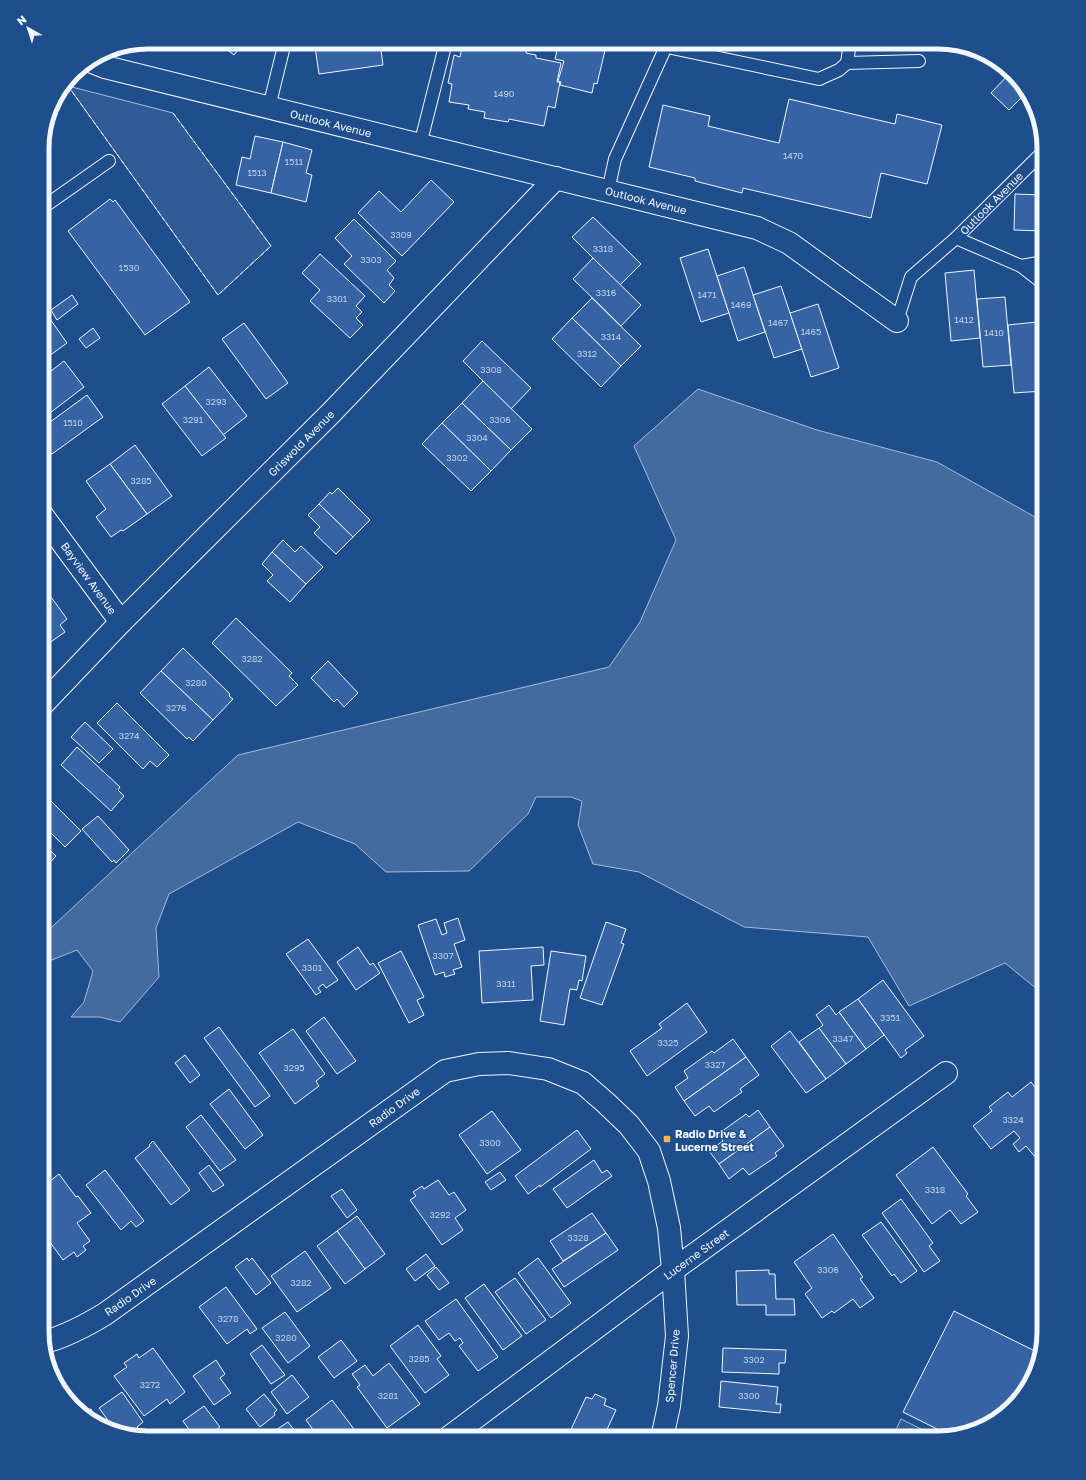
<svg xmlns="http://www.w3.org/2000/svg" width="1086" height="1480" font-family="'Golos Text',sans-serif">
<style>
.green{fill:#305b95;stroke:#a8bbd7}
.water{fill:#446ba0;stroke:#a8bbd7}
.building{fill:#3563a3;stroke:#f2f6ff}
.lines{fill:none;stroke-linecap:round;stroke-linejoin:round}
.lane-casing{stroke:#f2f6ff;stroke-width:14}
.street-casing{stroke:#f2f6ff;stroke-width:24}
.lane{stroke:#1f4e8c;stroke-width:12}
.street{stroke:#1f4e8c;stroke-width:22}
.fence{stroke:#f2f6ff;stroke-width:1;stroke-dasharray:5 2;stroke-linecap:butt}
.poi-dot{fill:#ffb74d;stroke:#1f4e8c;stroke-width:1.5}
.labels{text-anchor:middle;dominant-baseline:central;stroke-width:3;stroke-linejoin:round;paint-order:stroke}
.number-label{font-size:9px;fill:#c3d1e8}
.street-label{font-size:11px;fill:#f2f6ff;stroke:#1f4e8c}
.poi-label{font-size:11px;font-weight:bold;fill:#f2f6ff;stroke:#1f4e8c;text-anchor:start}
.rim{fill:none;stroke:#f2f6ff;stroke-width:5}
</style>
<rect width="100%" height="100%" fill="#1f4e8c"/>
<g class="green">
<polygon points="68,86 173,113 271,246 218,295"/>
<polygon points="901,1419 939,1438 892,1438"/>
</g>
<polygon class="water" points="698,389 817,430 937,462 1044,522 1044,995 1005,963 909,1006 868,937 744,927 639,872 593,864 578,825 582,801 571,797 536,797 528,814 469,871 386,872 355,844 298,822 169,894 156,928 159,977 120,1022 99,1017 71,1017 84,1002 93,971 77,950 52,960 42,957 42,936 238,755 609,667 640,622 676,540 634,446"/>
<g class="building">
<polygon points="217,42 244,42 234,55"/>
<polygon points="326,42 349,42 327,46"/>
<polygon points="349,42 380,42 383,65 319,74 315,47"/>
<polygon points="463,42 474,42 489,45 490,43 502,45 503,42 509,42 527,46 526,53 536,55 536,58 561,63 557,82 560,82 555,108 548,106 544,126 509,119 508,122 484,118 485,112 468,109 469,105 449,102 452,84 448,83 454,55 460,57"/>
<polygon points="559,42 607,42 597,84 594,83 592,93 560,85 561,82 558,81 564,61 555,59"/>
<polygon points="1009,74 1027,92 1009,110 991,93"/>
<polygon points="789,99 895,124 897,114 942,125 927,184 881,173 871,218 743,188 742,193 695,181 695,178 649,167 663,105 710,116 708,126 779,143"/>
<polygon points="54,100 44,143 42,143 42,141"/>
<polygon points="255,136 283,142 271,193 236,185 242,157 250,159"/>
<polygon points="283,142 312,150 306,173 312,175 306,202 271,193"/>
<polygon points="431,180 454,202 402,256 358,213 379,191 401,212"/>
<polygon points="1015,194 1044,195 1044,231 1014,230"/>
<polygon points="110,199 113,202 115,200 190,302 145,335 68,231"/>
<polygon points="593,217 641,264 620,285 572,237"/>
<polygon points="354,219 396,261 387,270 394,278 389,285 395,291 384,303 344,264 352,256 335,238"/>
<polygon points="708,249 729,313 701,322 680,258"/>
<polygon points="320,254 365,296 356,306 362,312 356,318 363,325 350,338 310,301 320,290 302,273"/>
<polygon points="593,258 641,305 621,326 573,279"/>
<polygon points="744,267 765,332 738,341 717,276"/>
<polygon points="974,270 980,338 951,341 945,273"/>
<polygon points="781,286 802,349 774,358 753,295"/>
<polygon points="72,295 78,304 57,320 51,310"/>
<polygon points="1005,297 1011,365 983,367 977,299"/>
<polygon points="592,298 641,346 621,366 572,318"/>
<polygon points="818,304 839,368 811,377 790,313"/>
<polygon points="572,318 621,366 601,387 552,339"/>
<polygon points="50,319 67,343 42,361 42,325"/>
<polygon points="1037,322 1043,391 1014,393 1008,325"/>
<polygon points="244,323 288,383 266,399 222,339"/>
<polygon points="93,328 100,338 86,348 79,339"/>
<polygon points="482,341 531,388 511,409 463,361"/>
<polygon points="1040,350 1044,350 1044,399 1043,391"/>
<polygon points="64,361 84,387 42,419 42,378"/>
<polygon points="209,367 247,416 223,435 185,386"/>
<polygon points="483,381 532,429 511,450 462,403"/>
<polygon points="185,386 226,438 202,456 162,404"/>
<polygon points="87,395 103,417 52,454 42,440 42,428"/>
<polygon points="462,403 511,450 491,471 442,423"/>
<polygon points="442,423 491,471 471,491 422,444"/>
<polygon points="135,445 172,496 147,514 110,464"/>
<polygon points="110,464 147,514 123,531 121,530 111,537 96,517 106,509 86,481"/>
<polygon points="338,488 370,520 353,537 319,504 330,492 332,494"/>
<polygon points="319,504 353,537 336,554 314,533 320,527 308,515"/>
<polygon points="283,540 295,552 301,546 323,567 306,584 272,552"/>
<polygon points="272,552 306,584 290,602 267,581 273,575 262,564"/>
<polygon points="51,597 67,619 60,625 65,632 42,648 42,600 44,602"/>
<polygon points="236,618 292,673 289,676 298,685 276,706 212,643"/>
<polygon points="183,648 230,694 229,696 233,699 213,720 161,671"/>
<polygon points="328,661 358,693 344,707 337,699 334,702 311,678"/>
<polygon points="161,671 213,720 193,741 189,737 187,739 140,693"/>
<polygon points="117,703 169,755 157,767 150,761 143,769 97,723"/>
<polygon points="85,722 113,749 99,763 71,737"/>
<polygon points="77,747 120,787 118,790 124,796 111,811 61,765"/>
<polygon points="42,792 81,831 65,847 42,824"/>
<polygon points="98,816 129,850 116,863 114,860 112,862 82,829"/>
<polygon points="42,843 56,856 42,871"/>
<polygon points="458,918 465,940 454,944 462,967 453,970 455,974 445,977 444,972 435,975 418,925 436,919 442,935 447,933 444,923"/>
<polygon points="606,922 626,929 621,943 624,944 602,1005 580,998"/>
<polygon points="308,939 338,980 326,988 323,984 318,988 321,992 316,995 286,954"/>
<polygon points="358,947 370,965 373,963 380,973 356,990 337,962"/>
<polygon points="543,947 544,965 531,966 533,1000 482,1003 479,951"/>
<polygon points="401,951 424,997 417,1000 424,1015 409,1023 378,963"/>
<polygon points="551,951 586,956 582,981 579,980 577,990 570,989 564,1025 540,1021"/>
<polygon points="883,980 924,1036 905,1050 907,1053 901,1058 858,999"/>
<polygon points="858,999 884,1035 866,1049 839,1012"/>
<polygon points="687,1003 707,1032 647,1076 630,1051 662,1028 659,1024"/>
<polygon points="829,1005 836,1015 839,1012 866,1049 846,1064 819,1028 823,1025 816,1015"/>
<polygon points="324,1017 356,1061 337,1074 306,1031"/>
<polygon points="219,1027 270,1096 255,1107 204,1038"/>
<polygon points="819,1028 846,1064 826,1079 799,1042"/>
<polygon points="293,1029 325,1074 316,1081 319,1086 295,1104 259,1053"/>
<polygon points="790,1031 826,1079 806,1093 771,1046"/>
<polygon points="733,1039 746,1057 684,1101 675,1087 688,1078 684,1071 712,1051 714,1053"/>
<polygon points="185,1055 200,1075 190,1083 175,1063"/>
<polygon points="746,1057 759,1075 740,1089 742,1092 714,1112 709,1106 695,1116 684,1101"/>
<polygon points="1031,1082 1040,1094 1037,1097 1044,1107 1044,1153 1037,1159 1026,1146 1019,1152 1013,1144 1020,1138 1014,1131 991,1149 973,1126 992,1111 989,1107 1008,1092 1012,1097"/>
<polygon points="229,1089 263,1135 245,1149 210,1104"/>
<polygon points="758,1110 770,1127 719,1164 709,1151 723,1141 718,1134 746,1114 749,1117"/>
<polygon points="492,1111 521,1150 487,1174 459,1135"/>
<polygon points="201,1115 236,1160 220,1171 186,1127"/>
<polygon points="770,1127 784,1146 775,1153 777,1156 749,1175 743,1168 729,1179 719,1164"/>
<polygon points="577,1130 591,1149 540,1187 540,1185 528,1194 515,1176"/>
<polygon points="153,1141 190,1190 171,1205 135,1158 150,1146 149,1145"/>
<polygon points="933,1147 968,1194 966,1196 978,1212 961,1224 950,1210 932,1224 896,1175"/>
<polygon points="594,1160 602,1173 607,1170 612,1176 567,1208 553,1189"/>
<polygon points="209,1165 224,1185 213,1192 199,1173"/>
<polygon points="105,1170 144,1221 136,1227 131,1221 121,1230 86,1185"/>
<polygon points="500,1172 506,1180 491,1190 485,1182"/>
<polygon points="59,1174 76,1197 78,1196 91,1213 77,1223 90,1241 83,1246 86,1250 77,1257 74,1252 63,1260 42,1231 42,1197 49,1192 45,1185"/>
<polygon points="438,1180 449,1195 454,1192 466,1210 455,1218 463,1230 442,1245 410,1200 416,1196 413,1192 422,1186 424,1189"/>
<polygon points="342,1189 357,1210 347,1218 331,1196"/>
<polygon points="901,1199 933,1243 929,1246 940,1261 924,1272 882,1213"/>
<polygon points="592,1213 606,1233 563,1261 550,1241"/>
<polygon points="357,1216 385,1254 365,1269 337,1231"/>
<polygon points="881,1222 917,1271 901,1283 894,1274 892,1276 862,1235"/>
<polygon points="337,1231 365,1269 345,1284 317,1246"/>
<polygon points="606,1233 618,1250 564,1287 552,1269"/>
<polygon points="833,1234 863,1277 860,1279 874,1298 860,1308 853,1299 834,1313 832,1311 822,1318 805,1294 812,1288 794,1262"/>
<polygon points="305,1251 331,1288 297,1312 271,1276"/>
<polygon points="426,1254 435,1266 415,1281 406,1269"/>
<polygon points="247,1258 249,1261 252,1258 271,1283 256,1295 235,1267"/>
<polygon points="538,1258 571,1303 551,1318 518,1273"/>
<polygon points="436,1267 449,1283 439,1290 427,1275"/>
<polygon points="769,1270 769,1274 775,1274 776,1299 794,1299 795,1315 766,1315 766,1305 737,1305 736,1271"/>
<polygon points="515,1278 546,1320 526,1334 495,1292"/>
<polygon points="484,1284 522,1336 503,1350 465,1298"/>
<polygon points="226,1287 257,1329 250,1334 247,1329 227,1344 199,1307"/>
<polygon points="456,1299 498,1357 478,1371 459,1346 463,1343 460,1338 455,1341 449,1333 439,1340 425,1321"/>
<polygon points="954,1311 1039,1353 1030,1385 991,1424 949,1435 903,1412"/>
<polygon points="285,1312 310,1346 288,1363 262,1328"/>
<polygon points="418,1325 441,1356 437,1359 449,1375 425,1393 390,1346"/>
<polygon points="341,1340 357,1361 334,1378 318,1357"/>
<polygon points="262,1345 285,1375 271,1384 250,1354"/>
<polygon points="153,1348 185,1392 170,1404 167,1399 144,1416 114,1376 127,1367 124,1363 137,1354 139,1358"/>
<polygon points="723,1348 786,1350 785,1363 779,1363 779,1374 722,1372"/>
<polygon points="216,1360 225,1374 220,1378 231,1393 214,1405 193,1376"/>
<polygon points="389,1363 420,1404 387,1428 357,1387 360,1385 352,1374 365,1365 373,1376"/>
<polygon points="292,1375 309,1397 287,1414 271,1392"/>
<polygon points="721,1381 778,1387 776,1404 781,1404 780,1413 719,1407"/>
<polygon points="122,1392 143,1422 137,1427 145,1438 141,1438 115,1430 99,1408"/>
<polygon points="264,1394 277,1410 274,1413 275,1415 260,1427 246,1409"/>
<polygon points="595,1394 606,1399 604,1405 616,1410 603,1438 567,1438 586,1397 592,1399"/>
<polygon points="332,1400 354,1429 361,1438 319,1438 306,1420"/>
<polygon points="204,1406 220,1427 205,1438 195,1438 183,1421"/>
<polygon points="91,1409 97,1424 83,1412"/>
<polygon points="288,1422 300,1438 281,1438 276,1430"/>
</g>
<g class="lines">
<defs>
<g id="lane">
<polyline points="667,47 819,79 839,70 847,63 919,61"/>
<polyline points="847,63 850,42"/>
<polyline points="269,107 285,42"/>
<polyline points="420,145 446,42"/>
<polyline points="608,191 615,159 668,42"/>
<polyline points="42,208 109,161"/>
<polyline points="956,238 1021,266 1044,284"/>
<polyline points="1021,266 1044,262"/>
<polyline points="897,321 911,277 956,238 1044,151"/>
</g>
<g id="street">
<polyline points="90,61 105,67 757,228 789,243 897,321"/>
<polyline points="42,515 121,622"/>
<polyline points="42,705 121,622 331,413 556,178"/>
<path d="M 45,1342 C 66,1336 87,1325 105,1314 L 445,1071 L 479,1064 L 509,1063 L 548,1069 L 583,1083 L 606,1103 L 629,1125 L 649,1151 L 659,1181 L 669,1228 L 673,1270 L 677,1336 L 669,1406 L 662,1438"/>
<polyline points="448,1438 673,1270 946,1073"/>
</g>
</defs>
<use href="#lane" class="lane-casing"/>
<use href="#street" class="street-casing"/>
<use href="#lane" class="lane"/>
<use href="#street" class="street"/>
<polyline class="fence" points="68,86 218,295 271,246 173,113"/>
</g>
<rect class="poi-dot" x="663" y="1135" width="8" height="8" rx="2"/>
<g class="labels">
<g class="number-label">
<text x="504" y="93">1490</text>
<text x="793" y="155">1470</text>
<text x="294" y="161">1511</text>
<text x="257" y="172">1513</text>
<text x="401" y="234">3309</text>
<text x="603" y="248">3318</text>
<text x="371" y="259">3303</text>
<text x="129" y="267">1530</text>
<text x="606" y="292">3316</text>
<text x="707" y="294">1471</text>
<text x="337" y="298">3301</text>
<text x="741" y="304">1469</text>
<text x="964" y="319">1412</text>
<text x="778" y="322">1467</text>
<text x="811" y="331">1465</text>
<text x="994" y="332">1410</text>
<text x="611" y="336">3314</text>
<text x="587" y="353">3312</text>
<text x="491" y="369">3308</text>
<text x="216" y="401">3293</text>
<text x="193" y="419">3291</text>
<text x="500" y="419">3306</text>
<text x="73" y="422">1510</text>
<text x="477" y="437">3304</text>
<text x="457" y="457">3302</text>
<text x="141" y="480">3285</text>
<text x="252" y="658">3282</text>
<text x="196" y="682">3280</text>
<text x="176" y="707">3276</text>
<text x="129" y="735">3274</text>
<text x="443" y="955">3307</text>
<text x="312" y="967">3301</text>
<text x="506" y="983">3311</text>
<text x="890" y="1017">3351</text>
<text x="843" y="1038">3347</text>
<text x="668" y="1042">3325</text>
<text x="715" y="1064">3327</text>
<text x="294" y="1067">3295</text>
<text x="1013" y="1119">3324</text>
<text x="490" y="1142">3300</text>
<text x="935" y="1189">3318</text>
<text x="440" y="1214">3292</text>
<text x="578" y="1237">3328</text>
<text x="828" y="1269">3306</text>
<text x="301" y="1282">3282</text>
<text x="228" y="1318">3278</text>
<text x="286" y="1337">3280</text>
<text x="419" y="1358">3285</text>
<text x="754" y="1359">3302</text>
<text x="150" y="1384">3272</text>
<text x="388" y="1395">3281</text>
<text x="749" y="1395">3300</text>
</g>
<g class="street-label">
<text transform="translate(331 123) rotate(14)">Outlook Avenue</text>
<text transform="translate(646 200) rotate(14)">Outlook Avenue</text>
<text transform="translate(991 203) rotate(-45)">Outlook Avenue</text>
<text transform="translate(301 443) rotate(-45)">Griswold Avenue</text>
<text transform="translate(89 578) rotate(54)">Bayview Avenue</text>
<text transform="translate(394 1107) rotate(-36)">Radio Drive</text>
<text transform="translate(696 1254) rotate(-36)">Lucerne Street</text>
<text transform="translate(130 1296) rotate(-35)">Radio Drive</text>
<text transform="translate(672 1366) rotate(-85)">Spencer Drive</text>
</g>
<g class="poi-label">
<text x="675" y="1133">Radio Drive &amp;<tspan x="675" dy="13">Lucerne Street</tspan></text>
</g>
</g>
<path d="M0 0H1086V1480H0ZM148 49H938A99 99 0 0 1 1037 148V1332A99 99 0 0 1 938 1431H148A99 99 0 0 1 49 1332V148A99 99 0 0 1 148 49Z" fill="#1f4e8c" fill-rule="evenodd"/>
<path class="rim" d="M148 49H938A99 99 0 0 1 1037 148V1332A99 99 0 0 1 938 1431H148A99 99 0 0 1 49 1332V148A99 99 0 0 1 148 49Z"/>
<g transform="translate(28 28) rotate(321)" stroke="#1f4e8c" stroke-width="3" paint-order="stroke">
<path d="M0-3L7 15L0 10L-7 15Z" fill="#f2f6ff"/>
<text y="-6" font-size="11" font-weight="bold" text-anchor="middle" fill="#f2f6ff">N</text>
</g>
</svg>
